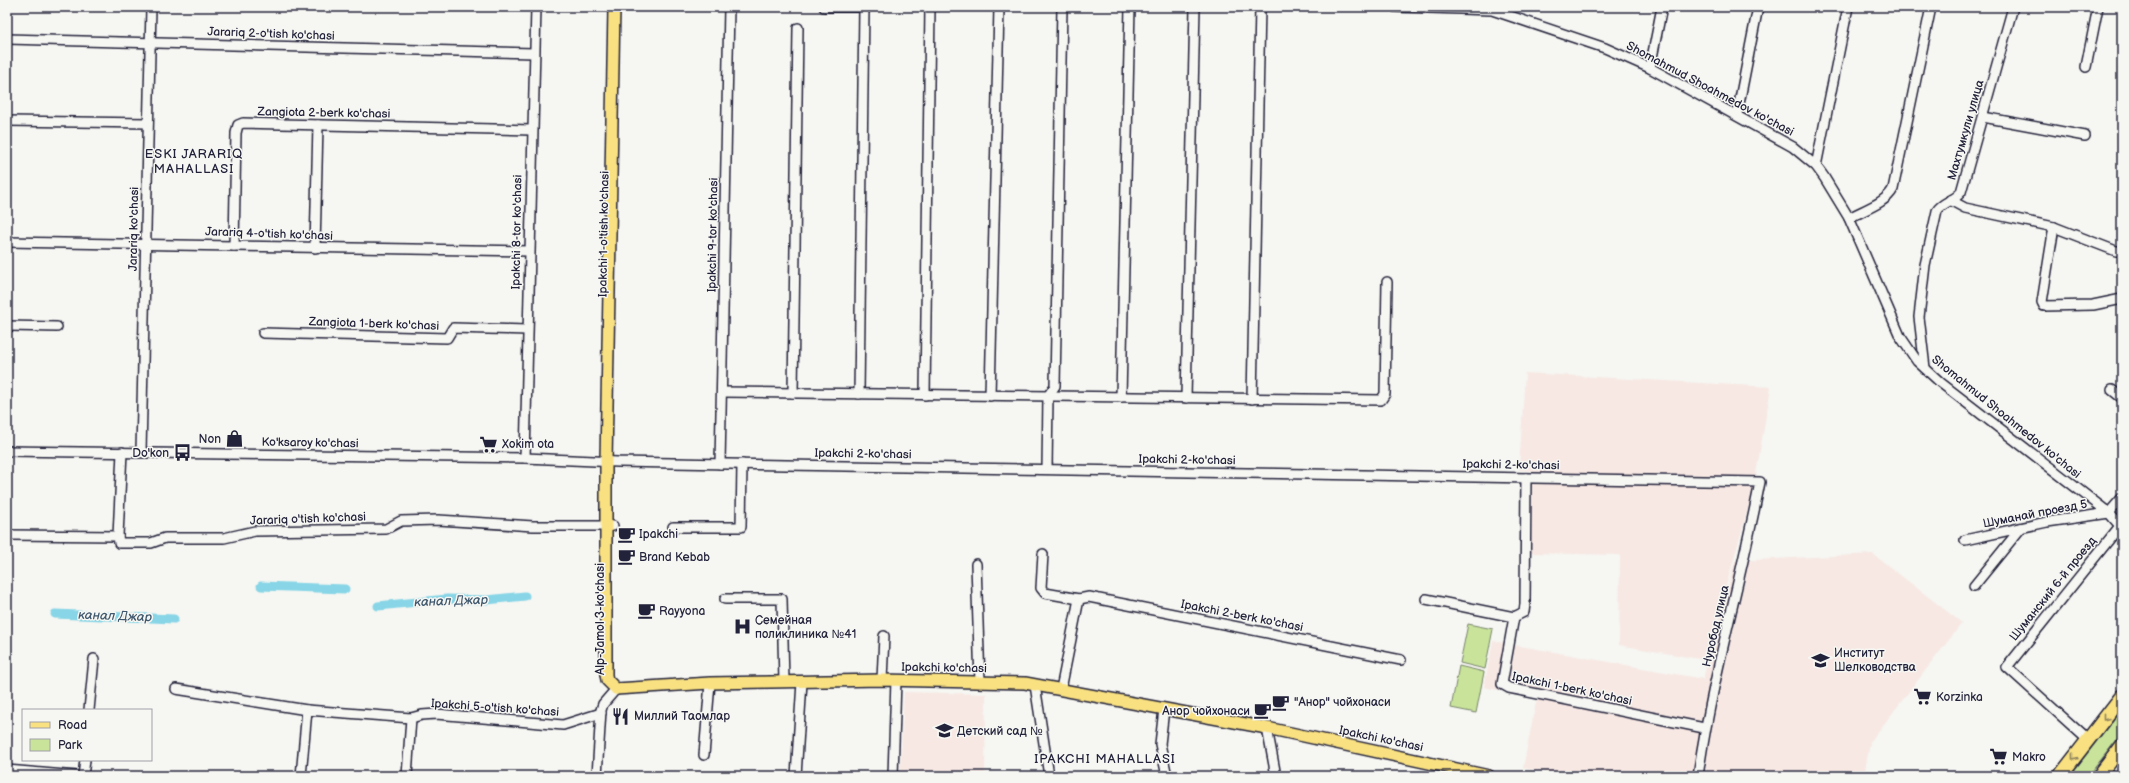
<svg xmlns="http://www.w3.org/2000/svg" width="2129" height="783" font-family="'Balsamiq Sans',sans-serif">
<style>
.built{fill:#f7e8e3}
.green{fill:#c9e49a;stroke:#76836a}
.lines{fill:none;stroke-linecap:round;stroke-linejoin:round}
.canal{stroke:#87d5e6;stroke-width:9}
.minor-casing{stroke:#22223b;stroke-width:12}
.major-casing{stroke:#22223b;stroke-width:14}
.highway-casing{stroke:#22223b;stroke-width:16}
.minor{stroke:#f6f6f2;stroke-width:9}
.major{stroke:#f9e181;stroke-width:11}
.highway{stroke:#f9e181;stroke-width:13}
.oneway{stroke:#8e825e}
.labels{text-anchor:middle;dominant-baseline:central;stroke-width:3;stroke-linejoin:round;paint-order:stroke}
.street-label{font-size:12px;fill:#22223b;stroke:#f6f6f2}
.poi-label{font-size:12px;fill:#22223b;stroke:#f6f6f2;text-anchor:start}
.neighbourhood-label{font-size:13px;letter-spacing:1px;fill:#22223b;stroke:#f6f6f2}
.water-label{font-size:13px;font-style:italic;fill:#40586e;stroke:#f6f6f2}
</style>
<rect width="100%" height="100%" fill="#f6f6f2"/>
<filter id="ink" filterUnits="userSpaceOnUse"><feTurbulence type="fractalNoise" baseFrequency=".025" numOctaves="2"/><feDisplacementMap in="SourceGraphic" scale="8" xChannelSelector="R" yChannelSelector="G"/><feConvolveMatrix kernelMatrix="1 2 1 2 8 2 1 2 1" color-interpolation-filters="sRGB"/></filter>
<g filter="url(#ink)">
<g class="built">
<polygon points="1525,373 1771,387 1753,491 1705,660 1619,645 1620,555 1531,553 1532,471 1519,470"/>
<polygon points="1873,554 1962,623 1870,742 1864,776 1567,776 1523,768 1537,698 1484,687 1493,641 1703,679 1735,561"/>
<polygon points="904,692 986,694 985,776 900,776"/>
</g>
<g class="green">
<polygon points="1468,624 1493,629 1485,669 1460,663"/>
<polygon points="1459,666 1484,672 1476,713 1451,708"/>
<polygon points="2122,709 2122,733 2088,776 2070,776"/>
</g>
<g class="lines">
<g class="canal">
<polyline points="261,586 345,589"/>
<polyline points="378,606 447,599 487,600 525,596"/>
<polyline points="55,614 174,619"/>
</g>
<defs>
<g id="minor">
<polyline points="824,7 868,7"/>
<polyline points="1395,7 1492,10 1605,48 1650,68 1793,147 1816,166 1824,177 1849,218 1900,336 1917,361 1941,383 2109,513 2122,528"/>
<polyline points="7,39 534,53"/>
<polyline points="2086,67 2098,7"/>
<polyline points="1650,68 1662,7"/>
<polyline points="1737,114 1758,7"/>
<polyline points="1983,117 2085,136"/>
<polyline points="7,121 148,123"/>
<polyline points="1816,166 1848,7"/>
<polyline points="1950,200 1965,208 2054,227 2116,251 2122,251"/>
<path d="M 1849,218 C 1863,210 1886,203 1893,189 L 1931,7"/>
<polyline points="2054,227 2042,302 2044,306 2093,305 2122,299"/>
<polyline points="7,242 529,251"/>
<polyline points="234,246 236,133 238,125 243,123 531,130"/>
<polyline points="315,248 318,125"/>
<polyline points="7,326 57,327"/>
<polyline points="263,333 447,338 453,328 527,330"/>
<path d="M 1925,368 L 1919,317 L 1925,265 L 1937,211 C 1942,202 1955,201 1961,192 L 2013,7"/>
<polyline points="2112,390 2122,398"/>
<polyline points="722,392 1381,400 1385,394 1387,282"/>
<polyline points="793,393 798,28"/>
<polyline points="859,394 864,8"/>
<polyline points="925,395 930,7"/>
<polyline points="990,396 999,7"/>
<polyline points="1121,397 1130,7"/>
<polyline points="1186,398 1195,7"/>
<polyline points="1252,399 1260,7"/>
<path d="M 7,451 L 525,458 L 618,462 L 1760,482 C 1741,580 1712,677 1698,776"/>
<polyline points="141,452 151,7"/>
<polyline points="525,458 536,7"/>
<polyline points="720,464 729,7"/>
<polyline points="1047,469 1048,396 1055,386 1062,7"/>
<polyline points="1526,478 1525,604 1524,612 1514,617 1502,684 1509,688 1704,728"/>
<polyline points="673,527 741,527 742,464"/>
<polyline points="7,535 118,536 119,543 151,543 165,538 224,538 255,531 386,529 401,521 438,520 533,526 613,526"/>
<polyline points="118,536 122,452"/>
<polyline points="1965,540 2047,522 2109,513 2122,498"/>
<polyline points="1043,554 1041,588 1045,593 1079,599 1089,597 1401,660"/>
<polyline points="976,564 980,682"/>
<polyline points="1974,586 2021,528"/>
<polyline points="725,599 782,599 784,682"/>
<polyline points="1426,599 1514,617"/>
<polyline points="882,680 884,636"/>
<polyline points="1035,685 1049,776"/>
<polyline points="176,689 307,710"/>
<polyline points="1061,689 1079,599"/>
<polyline points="1164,709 1160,744 1167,776"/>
<polyline points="89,710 94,659"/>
<polyline points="1267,728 1276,776"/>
<polyline points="2088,740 2007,667 2120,526"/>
<polyline points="704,755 710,683"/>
<polyline points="7,770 77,776"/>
<polyline points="83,776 85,760"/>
<polyline points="301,776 307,710 411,718 422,715 436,714 563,725 601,713"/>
<polyline points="407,776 411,718"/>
<polyline points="597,776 601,710 603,704 616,689"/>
<polyline points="796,776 802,682"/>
<polyline points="893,776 896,680"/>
</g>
<g id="major">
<polyline points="614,7 606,462 606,675 607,680 616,689"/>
<polyline points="616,689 710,683 882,680 1025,683 1267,728 1489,776"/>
</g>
<g id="highway">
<polyline points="2060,776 2122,696"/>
<polyline points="2099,776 2122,746"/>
</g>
</defs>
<use href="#minor" class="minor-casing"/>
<use href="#major" class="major-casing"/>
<use href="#highway" class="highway-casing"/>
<use href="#minor" class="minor"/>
<use href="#major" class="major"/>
<use href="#highway" class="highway"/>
</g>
<defs><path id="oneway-chevron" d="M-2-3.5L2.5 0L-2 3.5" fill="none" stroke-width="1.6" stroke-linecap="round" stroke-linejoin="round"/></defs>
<g class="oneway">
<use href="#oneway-chevron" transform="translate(2105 718) rotate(128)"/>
<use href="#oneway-chevron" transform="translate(2074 758) rotate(128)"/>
</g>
</g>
<defs>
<symbol id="shop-bare" viewBox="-9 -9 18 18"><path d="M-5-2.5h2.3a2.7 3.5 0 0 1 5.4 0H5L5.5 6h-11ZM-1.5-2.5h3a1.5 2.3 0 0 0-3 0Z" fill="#22223b" stroke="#f6f6f2" stroke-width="2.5" paint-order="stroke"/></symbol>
<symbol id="supermarket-bare" viewBox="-9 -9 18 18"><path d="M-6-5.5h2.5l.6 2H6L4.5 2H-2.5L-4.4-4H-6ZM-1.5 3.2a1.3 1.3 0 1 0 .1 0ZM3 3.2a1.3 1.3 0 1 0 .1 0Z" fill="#22223b" stroke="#f6f6f2" stroke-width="2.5" paint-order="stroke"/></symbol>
<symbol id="bus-bare" viewBox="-9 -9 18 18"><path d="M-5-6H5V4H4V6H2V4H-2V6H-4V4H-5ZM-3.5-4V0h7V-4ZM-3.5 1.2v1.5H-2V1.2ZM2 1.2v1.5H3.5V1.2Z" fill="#22223b" stroke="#f6f6f2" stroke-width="2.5" paint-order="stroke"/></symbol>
<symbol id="cafe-bare" viewBox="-9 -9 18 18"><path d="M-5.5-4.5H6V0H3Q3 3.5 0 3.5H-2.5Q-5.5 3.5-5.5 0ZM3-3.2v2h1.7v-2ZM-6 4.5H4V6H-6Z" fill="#22223b" stroke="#f6f6f2" stroke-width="2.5" paint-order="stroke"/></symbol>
<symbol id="hospital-bare" viewBox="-9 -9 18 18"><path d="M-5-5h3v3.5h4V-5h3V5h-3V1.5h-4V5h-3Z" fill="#22223b" stroke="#f6f6f2" stroke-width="2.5" paint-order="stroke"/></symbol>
<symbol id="university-bare" viewBox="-9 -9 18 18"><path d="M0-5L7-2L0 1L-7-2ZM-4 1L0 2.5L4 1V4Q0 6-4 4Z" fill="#22223b" stroke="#f6f6f2" stroke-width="2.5" paint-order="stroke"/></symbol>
<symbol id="restaurant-bare" viewBox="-9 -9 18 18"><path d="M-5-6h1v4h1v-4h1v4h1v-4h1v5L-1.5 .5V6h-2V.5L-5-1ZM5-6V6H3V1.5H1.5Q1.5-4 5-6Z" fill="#22223b" stroke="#f6f6f2" stroke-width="2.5" paint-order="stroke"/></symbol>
<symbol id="school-bare" viewBox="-9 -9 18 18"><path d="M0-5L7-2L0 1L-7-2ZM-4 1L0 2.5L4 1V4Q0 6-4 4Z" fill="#22223b" stroke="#f6f6f2" stroke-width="2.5" paint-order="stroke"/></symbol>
</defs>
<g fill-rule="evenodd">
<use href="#shop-bare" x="222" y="426" width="25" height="25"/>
<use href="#supermarket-bare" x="476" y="432" width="25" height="25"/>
<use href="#bus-bare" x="170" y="440" width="25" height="25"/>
<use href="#cafe-bare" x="614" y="522" width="25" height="25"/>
<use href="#cafe-bare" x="614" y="544" width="25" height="25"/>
<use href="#cafe-bare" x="634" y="598" width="25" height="25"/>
<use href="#hospital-bare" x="730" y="614" width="25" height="25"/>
<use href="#university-bare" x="1808" y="648" width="25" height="25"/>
<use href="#supermarket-bare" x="1910" y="684" width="25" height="25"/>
<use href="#cafe-bare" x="1268" y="690" width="25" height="25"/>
<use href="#cafe-bare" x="1250" y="698" width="25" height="25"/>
<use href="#restaurant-bare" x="608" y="704" width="25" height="25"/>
<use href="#school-bare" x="932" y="718" width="25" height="25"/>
<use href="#supermarket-bare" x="1986" y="744" width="25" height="25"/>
</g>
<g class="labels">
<g class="street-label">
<text transform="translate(271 34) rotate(2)">Jarariq 2-o'tish ko'chasi</text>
<text transform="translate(1710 89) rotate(28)">Shomahmud Shoahmedov ko'chasi</text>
<text transform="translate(324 113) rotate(1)">Zangiota 2-berk ko'chasi</text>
<text transform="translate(1966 130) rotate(-74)">Махтумкули улица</text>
<text transform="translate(134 229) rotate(-89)">Jarariq ko'chasi</text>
<text transform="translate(517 232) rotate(-89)">Ipakchi 8-tor ko'chasi</text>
<text transform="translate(269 234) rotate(2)">Jarariq 4-o'tish ko'chasi</text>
<text transform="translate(604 234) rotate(-89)">Ipakchi 1-o'tish ko'chasi</text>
<text transform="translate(713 235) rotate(-89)">Ipakchi 9-tor ko'chasi</text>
<text transform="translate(374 324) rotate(2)">Zangiota 1-berk ko'chasi</text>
<text transform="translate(2006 417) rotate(39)">Shomahmud Shoahmedov ko'chasi</text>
<text transform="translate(310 443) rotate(1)">Ko'ksaroy ko'chasi</text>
<text transform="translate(863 454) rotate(1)">Ipakchi 2-ko'chasi</text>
<text transform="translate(1187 460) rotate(1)">Ipakchi 2-ko'chasi</text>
<text transform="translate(1511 465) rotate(1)">Ipakchi 2-ko'chasi</text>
<text transform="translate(2035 514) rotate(-11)">Шуманай проезд 5</text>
<text transform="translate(308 519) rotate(-2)">Jarariq o'tish ko'chasi</text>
<text transform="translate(2053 589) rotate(-51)">Шуманский 6-й проезд</text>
<text transform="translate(1242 616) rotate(11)">Ipakchi 2-berk ko'chasi</text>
<text transform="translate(600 619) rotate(-90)">Alp-Jamol 3-ko'chasi</text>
<text transform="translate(1716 626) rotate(-77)">Нуробод улица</text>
<text transform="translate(944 668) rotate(1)">Ipakchi ko'chasi</text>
<text transform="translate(1572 689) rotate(12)">Ipakchi 1-berk ko'chasi</text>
<text transform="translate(495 708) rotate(4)">Ipakchi 5-o'tish ko'chasi</text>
<text transform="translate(1381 739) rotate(12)">Ipakchi ko'chasi</text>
</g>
<g class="poi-label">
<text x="221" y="439" text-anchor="end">Non</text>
<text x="502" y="444">Xokim ota</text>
<text x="169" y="453" text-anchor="end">Do'kon</text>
<text x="639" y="534">Ipakchi</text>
<text x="639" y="557">Brand Kebab</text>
<text x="659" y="611">Rayyona</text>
<text x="755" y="620">Семейная<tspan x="755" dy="14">поликлиника №41</tspan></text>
<text x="1834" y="653">Институт<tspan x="1834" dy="14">Шелководства</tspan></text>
<text x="1936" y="697">Korzinka</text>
<text x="1294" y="702">"Анор" чойхонаси</text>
<text x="1250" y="711" text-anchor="end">Анор чойхонаси</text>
<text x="634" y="716">Миллий Таомлар</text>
<text x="957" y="731">Детский сад №</text>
<text x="2012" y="757">Makro</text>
</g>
<g class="neighbourhood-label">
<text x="194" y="154">ESKI JARARIQ<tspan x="194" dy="15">MAHALLASI</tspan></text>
<text x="1105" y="759">IPAKCHI MAHALLASI</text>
</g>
<g class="water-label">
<text transform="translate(451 601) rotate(-2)">канал Джар</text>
<text transform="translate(115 616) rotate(2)">канал Джар</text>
</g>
</g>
<rect width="2129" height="783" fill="none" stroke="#f6f6f2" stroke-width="24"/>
<rect x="12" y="12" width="2105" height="759" fill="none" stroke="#22223b" stroke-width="1.5" filter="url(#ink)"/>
<rect x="22" y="709" width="130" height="52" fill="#f6f6f2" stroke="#a1a1a9"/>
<rect x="30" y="722" width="20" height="6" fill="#f9e181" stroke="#a1a1a9"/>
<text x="58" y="729" font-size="12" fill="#22223b">Road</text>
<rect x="30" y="739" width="20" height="12" fill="#c9e49a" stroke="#a1a1a9"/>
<text x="58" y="749" font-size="12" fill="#22223b">Park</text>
</svg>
